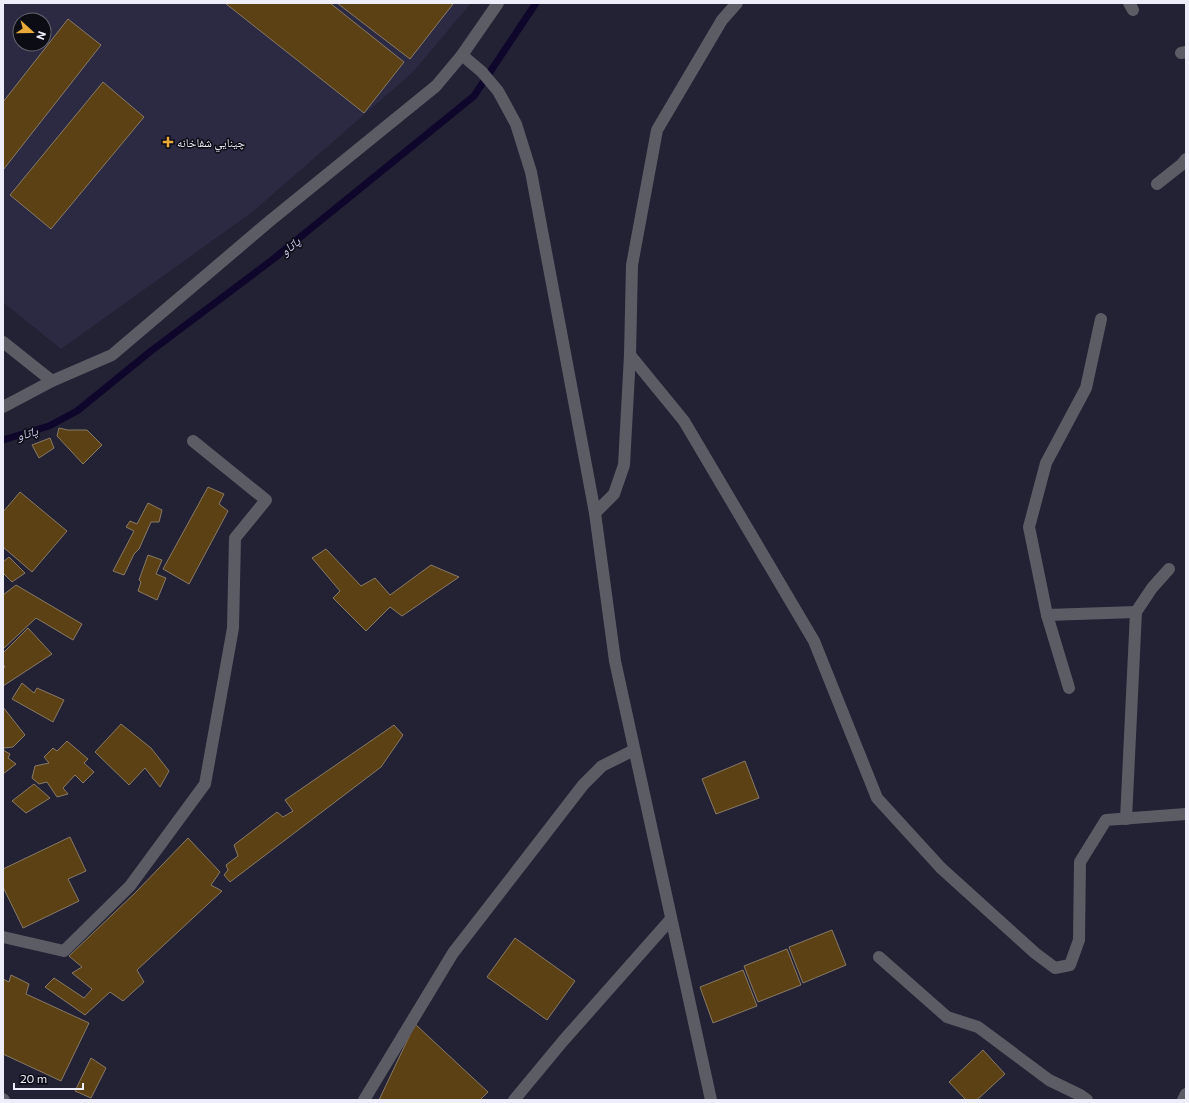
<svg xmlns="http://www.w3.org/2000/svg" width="1189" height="1103" font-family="Commissioner,'Noto Naskh Arabic',sans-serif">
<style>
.built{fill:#2c2a43;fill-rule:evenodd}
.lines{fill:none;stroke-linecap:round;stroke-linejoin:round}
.stream{stroke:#0f062b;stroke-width:7}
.building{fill:#5b4113;stroke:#887a66}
.minor{stroke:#5c5c65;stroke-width:12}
.poi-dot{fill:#eaaa39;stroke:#0c0c14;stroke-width:1.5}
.labels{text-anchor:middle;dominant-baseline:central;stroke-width:3;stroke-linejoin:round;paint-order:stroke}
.poi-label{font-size:12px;fill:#eeedfa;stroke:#0c0c14;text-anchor:start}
.water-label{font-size:13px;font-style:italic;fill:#cdcbf6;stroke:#0c0c14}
</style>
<rect width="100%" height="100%" fill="#232134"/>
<path class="built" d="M 3,3 L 471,3 L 413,72 L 251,213 L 61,349 L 3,302 ZM 20,20 L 44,20 L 44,44 L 20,44 Z"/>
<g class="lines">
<polyline class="stream" points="3,440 49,426 77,411 151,351 272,260 474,96 536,3"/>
</g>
<g class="building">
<polygon points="225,3 330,3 404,62 364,113"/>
<polygon points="337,3 451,3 453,4 410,59"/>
<polygon points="68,19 101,45 3,170 3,102"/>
<polygon points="103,82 144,117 51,229 10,195"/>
<polygon points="59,428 68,430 87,430 102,445 83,464 57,436"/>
<polygon points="50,438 54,448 39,458 32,445"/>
<polygon points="208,487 224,494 219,504 228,511 189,584 163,569"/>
<polygon points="20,492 67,531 32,572 3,547 3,512"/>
<polygon points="148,503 162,510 159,522 151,522 139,549 134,554 124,575 113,571 134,531 126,527 130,521 137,524"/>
<polygon points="326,549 361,586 375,578 390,595 431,565 459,577 402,616 390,607 366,631 333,598 340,591 312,558"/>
<polygon points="148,555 162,560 156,574 166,578 157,600 138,591 141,582 139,580"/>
<polygon points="9,557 25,573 12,582 3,573 3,562"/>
<polygon points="16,585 82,624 73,640 36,618 3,649 3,595"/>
<polygon points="28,628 52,654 3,686 3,668 5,667 3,664 3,653"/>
<polygon points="22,683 34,693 37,688 64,700 53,722 12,699"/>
<polygon points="3,707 25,735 13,747 4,748 3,746"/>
<polygon points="121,724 151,748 169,771 160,787 145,768 129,785 95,752"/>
<polygon points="394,725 403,735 381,767 230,882 224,875 228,870 226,865 238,856 234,845 277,812 283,817 293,811 285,800"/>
<polygon points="67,741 88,759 84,763 94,772 83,783 75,775 63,788 68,794 57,797 47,782 39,784 32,778 35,766 49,763 44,757 53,748 57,751"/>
<polygon points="3,750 10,754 8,758 16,764 3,774"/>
<polygon points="745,761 759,798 716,814 702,779"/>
<polygon points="34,784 50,798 26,813 12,801"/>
<polygon points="70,837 86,871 68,879 79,901 23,928 3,887 3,869"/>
<polygon points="188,838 220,872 211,885 222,891 137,970 144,982 123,1001 110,992 85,1015 45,987 54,978 84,998 92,989 72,973 82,967 69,956 135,893"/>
<polygon points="832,930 846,965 803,983 789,947"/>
<polygon points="515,938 575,981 547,1020 487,977"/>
<polygon points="787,949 801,985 758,1002 744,966"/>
<polygon points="743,970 757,1006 713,1023 700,987"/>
<polygon points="11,975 29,984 26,994 89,1023 61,1081 3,1054 3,979 9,982"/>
<polygon points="415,1024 488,1092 480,1100 379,1100"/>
<polygon points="983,1050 1005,1074 977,1100 966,1100 949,1082"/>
<polygon points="91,1058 106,1068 91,1098 75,1091"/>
</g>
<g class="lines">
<g class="minor">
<polyline points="1129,3 1133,10"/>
<polyline points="1181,53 1186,52"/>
<polyline points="462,55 482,72 498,91 516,124 531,172 595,513 615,661 711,1100"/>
<polyline points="1157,184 1181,165 1186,159"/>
<polyline points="3,342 52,381"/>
<polyline points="630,355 684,421 814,641 877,798 941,868 1035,953 1055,968 1070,965 1079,940 1080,862 1106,820 1186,814"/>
<polyline points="3,407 52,381 112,355 271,220 436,86 462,55 498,3"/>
<polyline points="595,513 614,494 624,465 630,355 632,265 657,130 722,20 737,3"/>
<polyline points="1047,615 1136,612"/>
<polyline points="1069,688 1047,615 1029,527 1046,463 1086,388 1101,319"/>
<polyline points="1126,819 1136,612 1152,588 1169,569"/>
<polyline points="3,937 64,951 130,886 205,784 233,628 235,538 266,500 193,441"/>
<polyline points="879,957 947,1017 978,1027 1049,1080 1080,1095 1087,1100"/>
<polyline points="3,1099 4,1100"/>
<polyline points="364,1100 453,953 539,842 583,785 602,766 634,750"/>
<polyline points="514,1100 563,1041 671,919"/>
<polyline points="1183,1100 1186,1094"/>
</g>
</g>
<path class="poi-dot" d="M166 136h4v4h4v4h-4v4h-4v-4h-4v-4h4z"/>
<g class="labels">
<g class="poi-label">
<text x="177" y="142">چينايي شفاخانه</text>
</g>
<g class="water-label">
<text transform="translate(290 246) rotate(-39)">پاتاو</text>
<text transform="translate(27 433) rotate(-16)">پاتاو</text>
</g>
</g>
<rect width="1189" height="1103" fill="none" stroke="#eeedfa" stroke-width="8"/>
<g transform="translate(32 32) rotate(111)"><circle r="19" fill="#0c0c14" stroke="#666670"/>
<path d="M0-3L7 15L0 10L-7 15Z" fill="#eaaa39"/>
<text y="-6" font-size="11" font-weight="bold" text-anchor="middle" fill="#eeedfa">N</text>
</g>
<path d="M14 1083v6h69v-6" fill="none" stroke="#eeedfa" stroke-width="2"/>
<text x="20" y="1083" font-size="12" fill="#eeedfa" stroke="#0c0c14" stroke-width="3" paint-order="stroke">20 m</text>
</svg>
